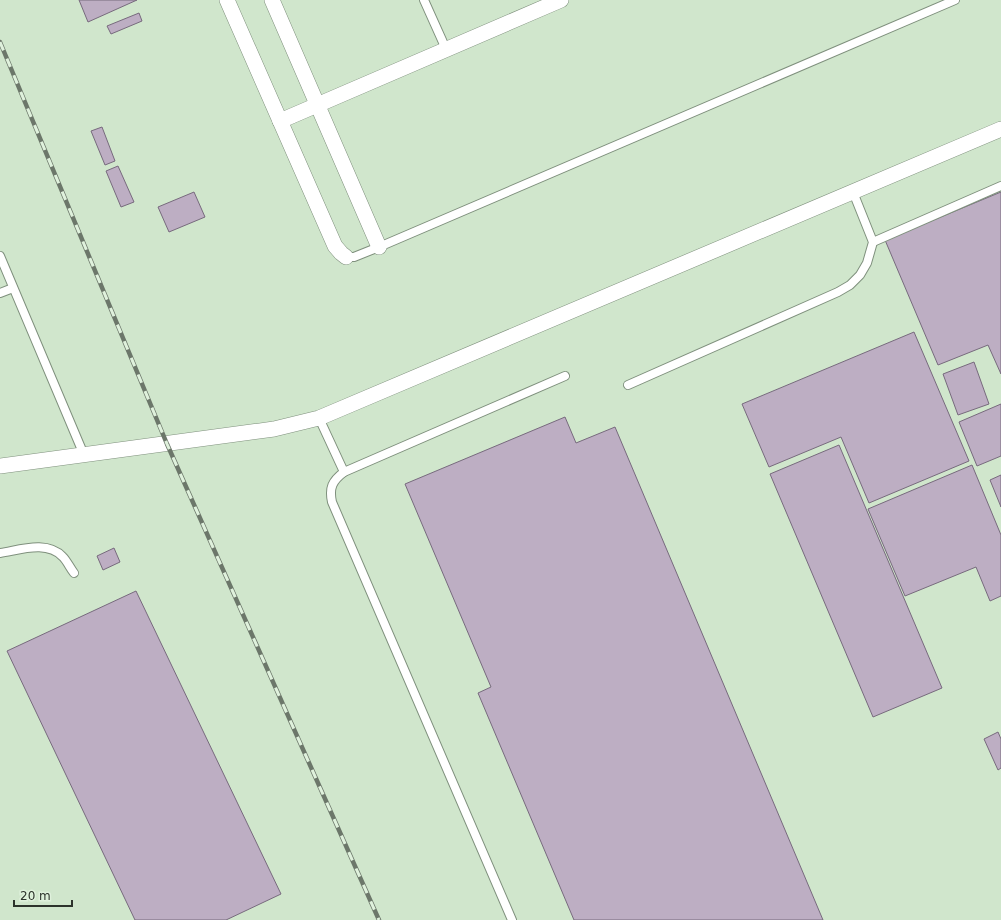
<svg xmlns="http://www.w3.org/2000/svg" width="1001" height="920" font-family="'DejaVu Sans',sans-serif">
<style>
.built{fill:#d0e6cc}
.building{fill:#bdaec3;stroke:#776a7d}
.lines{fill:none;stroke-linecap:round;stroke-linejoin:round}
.lane-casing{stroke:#7f907d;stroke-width:10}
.street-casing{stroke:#7f907d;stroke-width:16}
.lane{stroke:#fff;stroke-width:8}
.street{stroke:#fff;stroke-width:15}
.rail-casing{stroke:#6c776a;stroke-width:4.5}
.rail{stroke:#dff1dc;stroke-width:3;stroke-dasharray:9;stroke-linecap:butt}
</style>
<rect width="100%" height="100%" fill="#dff1dc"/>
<rect class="built" x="0" y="0" width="1001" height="920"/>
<g class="building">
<polygon points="79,0 137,0 88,22"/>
<polygon points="139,13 142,21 111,34 107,26"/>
<polygon points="102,127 115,161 105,165 91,131"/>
<polygon points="118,166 134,202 121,207 106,171"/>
<polygon points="194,192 205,217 169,232 158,207"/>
<polygon points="1001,192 1001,374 988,345 938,365 885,240"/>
<polygon points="914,332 969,461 869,503 841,437 769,467 742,404"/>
<polygon points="974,362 989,404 958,415 943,374"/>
<polygon points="1001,404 1001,456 977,466 959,422"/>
<polygon points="565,417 576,443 615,427 823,920 574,920 478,693 491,687 405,484"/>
<polygon points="839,445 942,688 873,717 770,474"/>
<polygon points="972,465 1001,535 1001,596 990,601 976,567 905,596 868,509"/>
<polygon points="1001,475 1001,507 990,480"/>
<polygon points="114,548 120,562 103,570 97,556"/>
<polygon points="136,591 281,894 226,920 135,920 7,651"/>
<polygon points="998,732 1001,739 1001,768 998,770 984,739"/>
</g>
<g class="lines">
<defs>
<g id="lane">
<polyline points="424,0 446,49"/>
<polyline points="873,242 1001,186"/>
<polyline points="0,256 84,455"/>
<polyline points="346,257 354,257 379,247 955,0"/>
<polyline points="0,293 13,288"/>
<polyline points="628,385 838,292 850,285 860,275 867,263 873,242 853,192"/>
<polyline points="319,418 344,472"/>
<path d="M 0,553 C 20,550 47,540 63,557 C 67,561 70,568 74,573"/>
<path d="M 512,920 L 332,502 C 329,488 332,481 344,472 L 565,376"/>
</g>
<g id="street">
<polyline points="227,0 335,246 341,253 346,257"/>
<polyline points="272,0 379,247"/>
<polyline points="280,121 561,0"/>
<polyline points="0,466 274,429 319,418 1001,129"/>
</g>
</defs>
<use href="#lane" class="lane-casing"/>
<use href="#street" class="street-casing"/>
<use href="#lane" class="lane"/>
<use href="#street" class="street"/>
<defs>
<polyline id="rail" points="0,42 167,444 379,920"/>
</defs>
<use href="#rail" class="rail-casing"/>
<use href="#rail" class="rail"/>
</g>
<path d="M14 900v6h58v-6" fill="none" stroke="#2c332b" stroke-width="2"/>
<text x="20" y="900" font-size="12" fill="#2c332b" stroke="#dff1dc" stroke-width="3" paint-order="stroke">20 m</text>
</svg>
